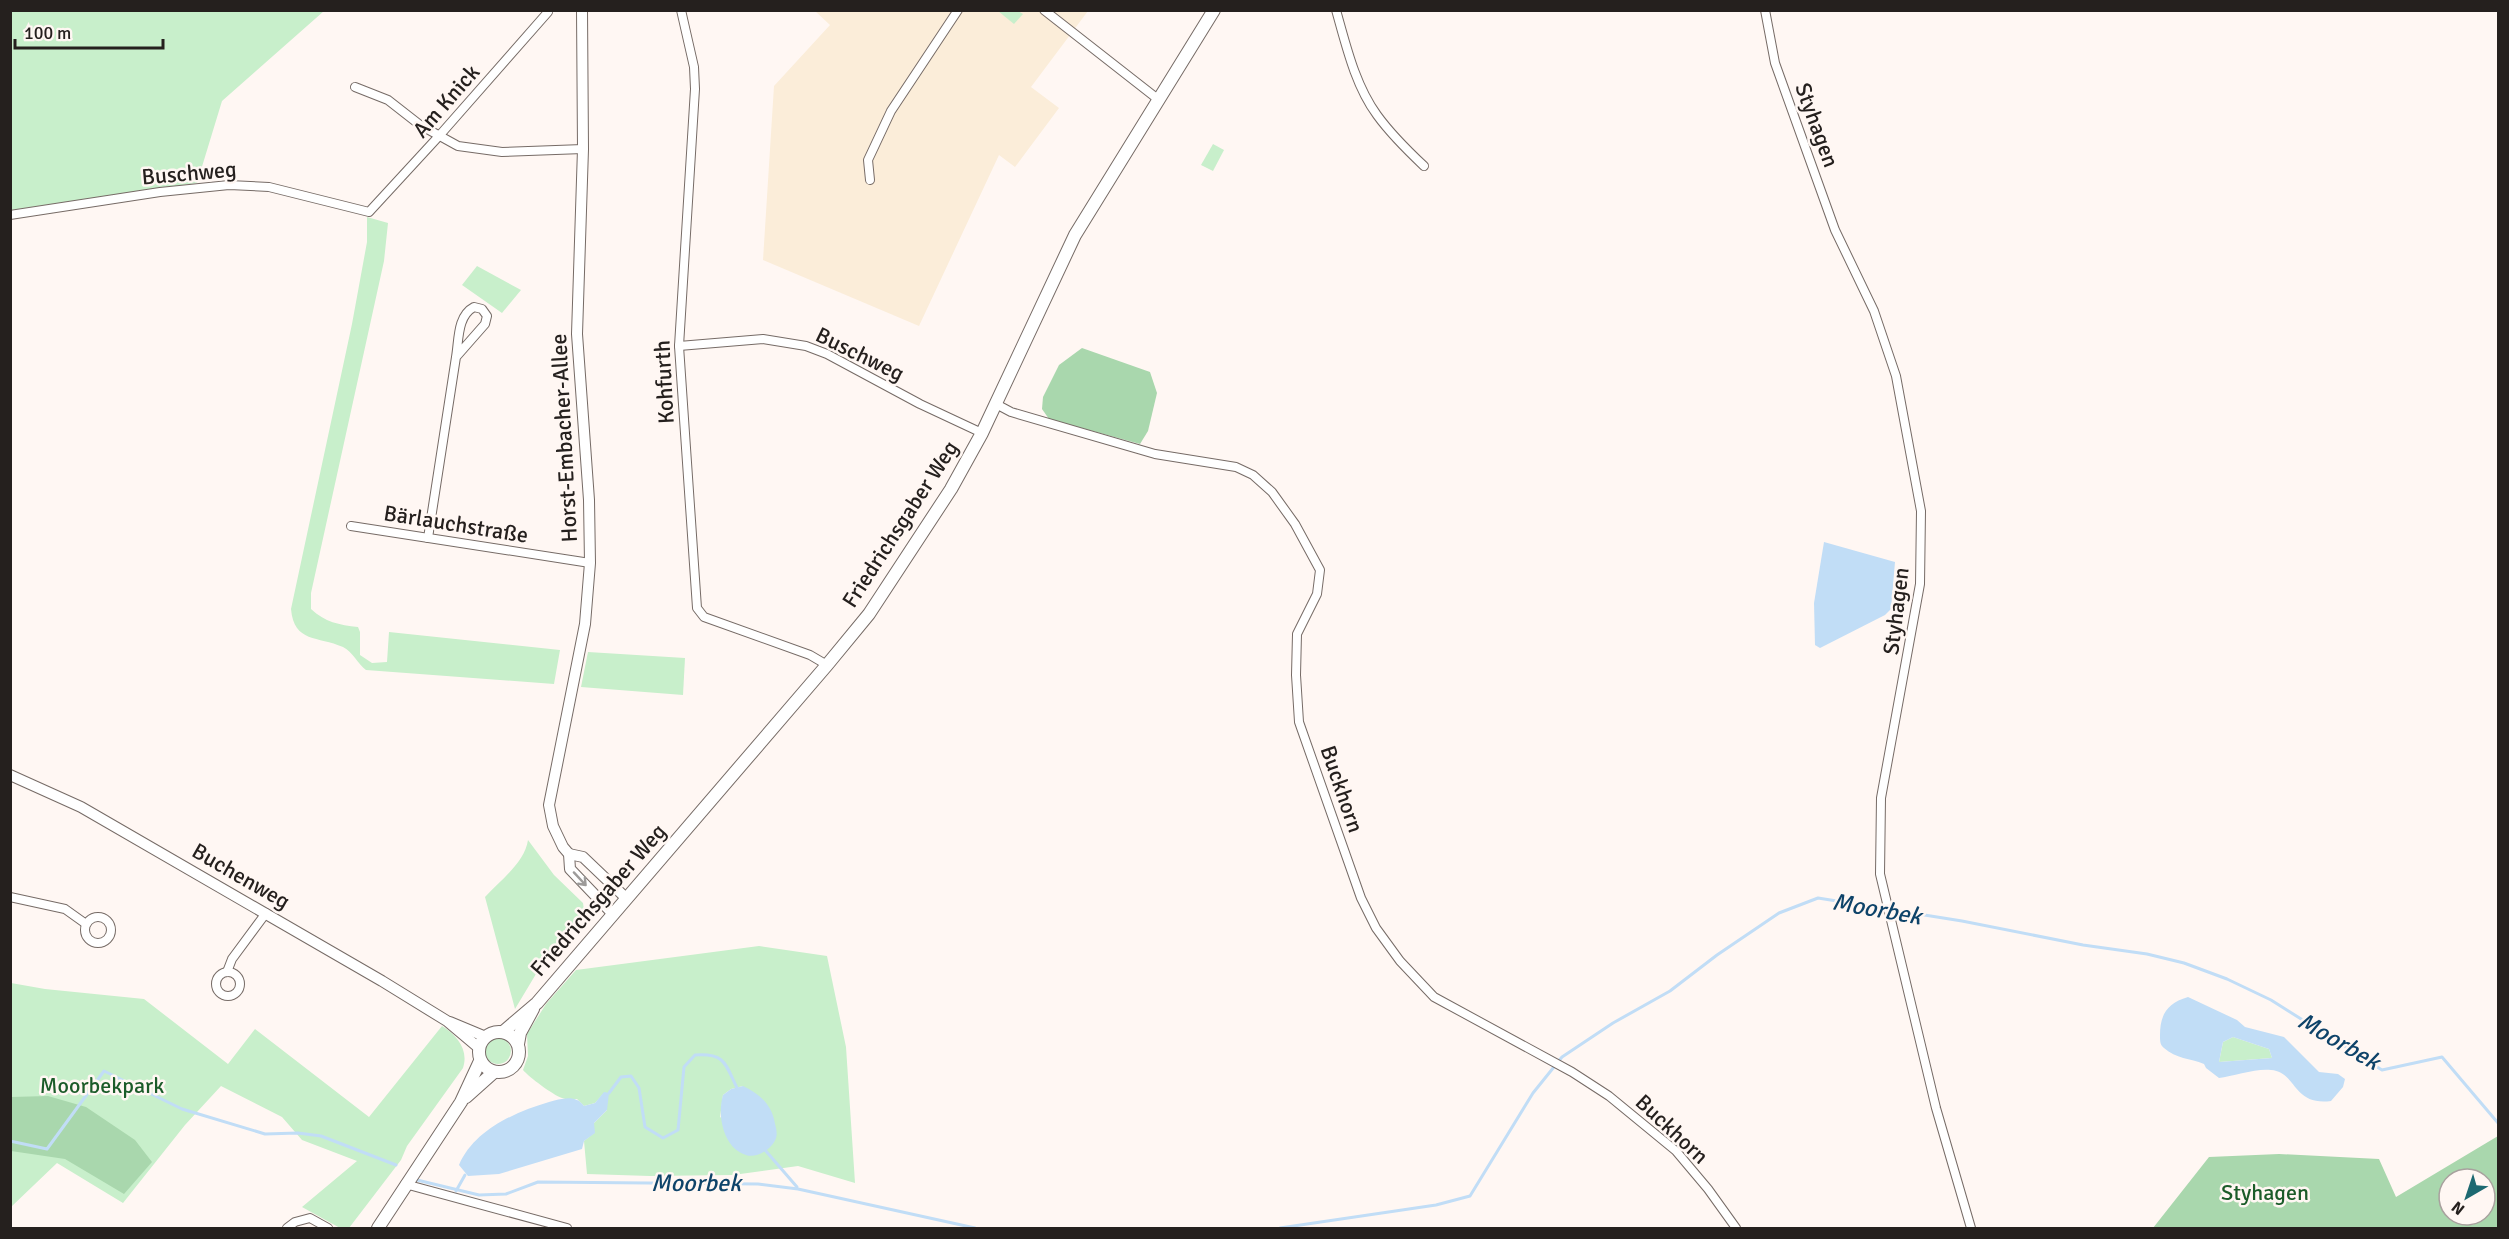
<svg xmlns="http://www.w3.org/2000/svg" width="2509" height="1239" font-family="Signika,sans-serif">
<style>
.commercial{fill:#fbedd9}
.green{fill:#c8efcb;fill-rule:evenodd}
.forest{fill:#a9d7ad;fill-rule:evenodd}
.water{fill:#c1ddf6;fill-rule:evenodd}
.lines{fill:none;stroke-linecap:round;stroke-linejoin:round}
.stream{stroke:#c1ddf6;stroke-width:3}
.minor-casing{stroke:#766b66;stroke-width:10}
.tertiary-casing{stroke:#766b66;stroke-width:12}
.secondary-casing{stroke:#766b66;stroke-width:14}
.minor{stroke:#fff;stroke-width:8}
.tertiary{stroke:#fff;stroke-width:10}
.secondary{stroke:#fff;stroke-width:12}
.oneway{stroke:#9d9b9a}
.labels{text-anchor:middle;dominant-baseline:central;stroke-width:5;stroke-linejoin:round;paint-order:stroke}
.street-label{font-size:22px;fill:#25201e;stroke:#fff7f3}
.park-label{font-size:22px;fill:#1b5c29;stroke:#fff7f3}
.water-label{font-size:24px;font-style:italic;fill:#0e4369;stroke:#fff7f3}
</style>
<rect width="100%" height="100%" fill="#fff7f3"/>
<polygon class="commercial" points="815,11 1088,11 1031,87 1059,108 1015,167 999,155 919,326 763,260 774,86 830,25"/>
<g class="green">
<polygon points="11,10 324,10 324,11 222,101 197,183 11,210"/>
<polygon points="998,11 1018,11 1023,14 1014,24"/>
<polygon points="1213,144 1224,150 1213,171 1201,165"/>
<path d="M 367,217 L 388,223 L 384,261 L 311,593 L 311,609 C 325,622 339,625 358,627 L 360,632 L 360,655 L 372,663 L 387,662 L 389,632 L 560,650 L 554,684 L 366,670 C 358,664 352,651 343,647 C 318,636 294,643 291,609 L 352,324 L 367,242 Z"/>
<polygon points="477,266 521,290 502,313 462,285"/>
<polygon points="588,652 685,658 683,695 581,687"/>
<path d="M 528,840 L 554,875 L 583,903 L 584,910 L 581,920 L 542,964 L 515,1009 L 485,897 C 500,881 525,862 528,840 Z"/>
<path d="M 759,946 L 827,956 L 846,1047 L 855,1183 L 798,1166 L 733,1175 L 650,1176 L 587,1174 L 584,1141 L 594,1133 L 594,1123 L 607,1110 L 604,1093 L 595,1103 L 584,1106 L 577,1099 C 573,1099 566,1100 562,1098 C 553,1095 529,1077 523,1070 L 528,1056 L 527,1034 L 546,1004 L 576,970 ZM 743,1086 L 720,1118 L 723,1095 L 731,1089 Z"/>
<path d="M 11,983 L 45,989 L 144,999 L 228,1064 L 255,1029 L 369,1117 L 442,1026 C 457,1035 469,1050 463,1068 L 407,1146 L 401,1160 L 349,1228 L 340,1228 L 302,1207 L 357,1161 L 302,1140 L 282,1117 L 221,1086 L 185,1125 L 123,1203 L 57,1163 L 11,1207 Z"/>
<polygon points="2233,1037 2269,1049 2272,1058 2219,1062 2223,1042"/>
<circle cx="498" cy="1051" r="13"/>
</g>
<g class="forest">
<polygon points="1082,348 1150,372 1157,393 1148,431 1140,444 1049,419 1042,409 1043,397 1059,365"/>
<polygon points="48,1096 86,1107 135,1140 152,1162 124,1194 65,1159 11,1151 11,1097"/>
<path d="M 2498,1136 L 2498,1228 L 2153,1228 L 2209,1157 L 2279,1154 L 2379,1159 L 2396,1197 ZM 2449,1179 L 2485,1179 L 2485,1215 L 2449,1215 Z"/>
</g>
<g class="water">
<polygon points="1824,542 1895,562 1891,609 1885,615 1820,648 1815,645 1814,603"/>
<path d="M 2188,997 L 2237,1020 L 2245,1027 L 2284,1037 L 2319,1072 L 2338,1074 L 2345,1079 L 2343,1087 L 2331,1101 C 2292,1106 2297,1072 2271,1070 C 2257,1068 2233,1076 2219,1078 L 2206,1068 L 2204,1064 C 2190,1058 2176,1059 2164,1048 C 2160,1045 2160,1041 2160,1035 C 2160,1015 2167,1003 2188,997 ZM 2233,1037 L 2269,1049 L 2272,1058 L 2219,1062 L 2223,1042 Z"/>
<path d="M 743,1086 C 758,1093 770,1103 774,1119 C 775,1125 778,1132 776,1138 C 773,1148 757,1159 746,1155 C 723,1148 717,1115 723,1095 L 731,1089 Z"/>
<path d="M 604,1092 L 609,1093 L 607,1110 L 594,1123 L 595,1133 L 584,1141 L 582,1149 L 499,1174 L 468,1176 L 459,1165 C 474,1130 515,1112 549,1102 C 557,1100 569,1096 577,1100 C 580,1101 582,1104 584,1106 L 595,1103 Z"/>
</g>
<g class="lines">
<g class="stream">
<path d="M 609,1093 L 621,1077 L 631,1076 L 639,1088 L 645,1127 L 663,1138 L 678,1130 L 684,1067 L 695,1055 C 725,1053 725,1063 737,1088"/>
<polyline points="10,1141 47,1149 104,1071 182,1109 265,1134 298,1133 321,1136 396,1165"/>
<polyline points="765,1150 797,1187"/>
<polyline points="417,1180 479,1195 506,1194 538,1182 758,1184 798,1189 975,1228"/>
<polyline points="456,1191 465,1175"/>
<polyline points="1280,1228 1436,1205 1470,1196 1533,1093 1562,1057 1613,1023 1670,991 1717,955 1779,913 1818,898 1962,921 2083,945 2147,954 2184,963 2227,979 2271,1000 2382,1070 2442,1057 2498,1123"/>
</g>
<defs>
<g id="minor">
<polyline points="681,10 694,67 695,89 679,346 697,608 704,617 810,655 827,665"/>
<polyline points="1044,10 1159,100"/>
<path d="M 1336,10 C 1346,45 1355,85 1377,115 C 1390,133 1407,150 1424,166"/>
<polyline points="1765,10 1775,63 1835,230 1874,311 1896,376 1921,511 1920,584 1881,798 1880,874 1936,1108 1971,1228"/>
<polyline points="355,87 388,100 420,125 458,146 502,152 583,149"/>
<polyline points="870,180 868,160 891,111 958,10"/>
<polyline points="10,215 160,192 229,185 269,187 369,212 439,136 548,12"/>
<polyline points="679,346 763,339 806,346 827,354 920,404 982,433"/>
<polyline points="996,404 1011,412 1155,454 1236,467 1253,475 1272,492 1295,524 1320,570 1317,594 1297,634 1296,675 1299,722 1361,898 1376,928 1400,961 1434,997 1572,1072 1609,1096 1676,1151 1708,1189 1736,1228"/>
<polyline points="351,526 590,563"/>
<path d="M 428,538 L 456,357 L 485,324 L 487,316 L 482,309 L 474,307 C 457,316 459,340 456,357"/>
<polyline points="10,897 65,909 86,924"/>
<circle cx="98" cy="930" r="13"/>
<polyline points="227,972 232,959 266,913"/>
<circle cx="228" cy="984" r="12"/>
<polyline points="405,1184 567,1228"/>
<polyline points="287,1228 295,1222 310,1218 328,1228"/>
</g>
<g id="tertiary">
<polyline points="582,10 583,149 577,334 589,500 590,563 585,624 549,805 553,826 563,847 569,854 570,869 612,913"/>
<polyline points="10,775 81,807 382,981 447,1021 479,1048"/>
<polyline points="569,854 583,857 626,898"/>
<polyline points="450,1022 486,1037"/>
</g>
<g id="secondary">
<circle cx="499" cy="1052" r="20"/>
<polyline points="503,1032 537,1003 827,665 869,614 951,489 982,433 1075,235 1214,10"/>
<polyline points="518,1044 520,1033 533,1009"/>
<polyline points="466,1097 494,1072"/>
<polyline points="378,1228 461,1102 480,1061"/>
</g>
</defs>
<use href="#minor" class="minor-casing"/>
<use href="#tertiary" class="tertiary-casing"/>
<use href="#secondary" class="secondary-casing"/>
<use href="#minor" class="minor"/>
<use href="#tertiary" class="tertiary"/>
<use href="#secondary" class="secondary"/>
</g>
<defs><path id="oneway-shaft" d="M-6 0H5M1.5-3L5.5 0L1.5 3" fill="none" stroke-width="1.6" stroke-linecap="round" stroke-linejoin="round" transform="scale(1.5)"/></defs>
<use class="oneway" href="#oneway-shaft" transform="translate(580 879) rotate(47)"/>
<g class="labels">
<g class="street-label">
<text transform="translate(446 101) rotate(-49)">Am Knick</text>
<text transform="translate(1817 125) rotate(70)">Styhagen</text>
<text transform="translate(189 173) rotate(-5)">Buschweg</text>
<text transform="translate(860 354) rotate(26)">Buschweg</text>
<text transform="translate(664 382) rotate(-93)">Kohfurth</text>
<text transform="translate(564 438) rotate(-93)">Horst-Embacher-Allee</text>
<text transform="translate(456 524) rotate(9)">Bärlauchstraße</text>
<text transform="translate(900 524) rotate(-57)">Friedrichsgaber Weg</text>
<text transform="translate(1896 611) rotate(-83)">Styhagen</text>
<text transform="translate(1342 789) rotate(71)">Buckhorn</text>
<text transform="translate(241 876) rotate(30)">Buchenweg</text>
<text transform="translate(598 900) rotate(-49)">Friedrichsgaber Weg</text>
<text transform="translate(1672 1129) rotate(43)">Buckhorn</text>
</g>
<g class="park-label">
<text x="102" y="1085">Moorbekpark</text>
<text x="2265" y="1192">Styhagen</text>
</g>
<g class="water-label">
<text transform="translate(1877 909) rotate(10)">Moorbek</text>
<text transform="translate(2339 1041) rotate(30)">Moorbek</text>
<text x="696" y="1183">Moorbek</text>
</g>
</g>
<rect width="2509" height="1239" fill="none" stroke="#25201e" stroke-width="24"/>
<g transform="translate(2467 1197) rotate(219)"><circle r="28" fill="#fff7f3" stroke="#a8a19e" stroke-width="1.5"/>
<path d="M0-4.5L10 22L0 15L-10 22Z" fill="#1d6971"/>
<text y="-9" font-size="16" font-weight="bold" text-anchor="middle" fill="#25201e">N</text>
</g>
<path d="M15 39v9h148v-9" fill="none" stroke="#25201e" stroke-width="3"/>
<text x="24" y="39" font-size="18" fill="#25201e" stroke="#fff7f3" stroke-width="4.5" paint-order="stroke">100 m</text>
</svg>
